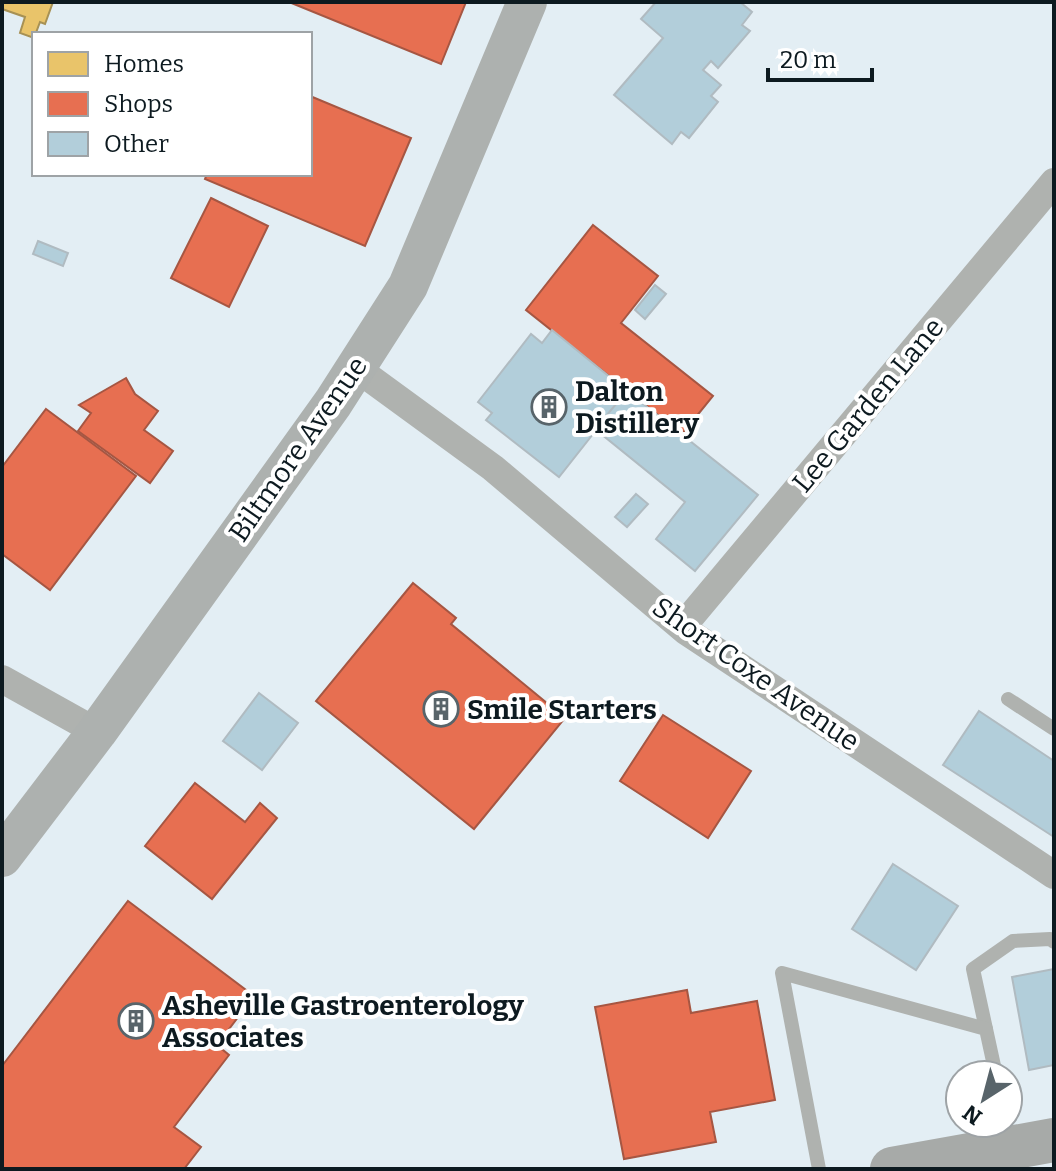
<svg xmlns="http://www.w3.org/2000/svg" width="1056" height="1171" font-family="Bitter,serif">
<style>
.homes{fill:#e9c46a;stroke:#a79154;stroke-width:2}
.shops{fill:#e76f51;stroke:#a65642;stroke-width:2}
.building{fill:#b2ceda;stroke:#b0bbc1;stroke-width:2}
.lines{fill:none;stroke-linecap:round;stroke-linejoin:round}
.service{stroke:#afb2af;stroke-width:14}
.minor{stroke:#afb2af;stroke-width:28}
.secondary{stroke:#adb1af;stroke-width:40}
.primary{stroke:#a7aaa8;stroke-width:44}
.labels{text-anchor:middle;dominant-baseline:central;stroke-width:8;stroke-linejoin:round;paint-order:stroke}
.poi-label{font-size:28px;font-weight:bold;fill:#0d1a20;stroke:#fff;text-anchor:start}
.street-label{font-size:28px;fill:#0d1a20;stroke:#fff}
</style>
<rect width="100%" height="100%" fill="#e3eef4"/>
<polygon class="homes" points="2,2 53,2 45,24 40,22 34,38 20,33 25,17 2,9"/>
<g class="shops">
<polygon points="289,2 466,2 441,64"/>
<polygon points="310,96 411,138 365,246 205,179 207,174 310,174"/>
<polygon points="211,198 268,226 229,307 171,278"/>
<polygon points="593,225 658,276 621,323 713,396 682,434 526,310"/>
<polygon points="126,378 135,394 158,411 144,430 173,451 150,483 78,431 91,413 79,405"/>
<polygon points="46,409 136,476 50,590 2,554 2,467"/>
<polygon points="413,583 456,618 451,624 565,718 474,829 316,701"/>
<polygon points="663,715 751,771 708,838 620,781"/>
<polygon points="195,783 245,822 260,803 277,818 212,899 145,846"/>
<polygon points="128,901 254,996 217,1045 229,1055 174,1127 201,1147 184,1169 2,1169 2,1066"/>
<polygon points="687,990 691,1013 757,1001 775,1100 710,1112 716,1142 624,1159 595,1007"/>
</g>
<g class="building">
<polygon points="656,2 740,2 752,12 742,25 750,31 718,68 711,61 703,70 721,85 711,96 718,102 689,138 681,132 672,144 614,95 663,38 641,19"/>
<polygon points="38,241 68,253 63,266 33,254"/>
<polygon points="655,285 666,294 645,319 635,310"/>
<polygon points="552,330 627,391 559,477 486,420 492,413 478,402 531,334 542,343"/>
<polygon points="627,391 758,495 695,571 656,539 685,502 595,429"/>
<polygon points="636,494 648,504 627,527 615,517"/>
<polygon points="259,693 298,723 262,770 223,741"/>
<polygon points="979,711 1054,761 1054,837 943,765"/>
<polygon points="893,864 958,906 916,970 852,929"/>
<polygon points="1054,969 1054,1065 1029,1070 1012,977"/>
</g>
<g class="lines">
<g class="service">
<polyline points="1008,699 1054,729"/>
<polyline points="986,1029 973,969 1013,941 1050,939 1054,942"/>
<polyline points="819,1169 782,973 986,1029 996,1075"/>
</g>
<g class="minor">
<polyline points="356,368 493,468 686,631 1054,875"/>
<polyline points="682,627 1054,182"/>
<polyline points="2,679 97,732"/>
</g>
<polyline class="secondary" points="2,857 97,732 333,403 408,286 527,2"/>
<polyline class="primary" points="892,1169 1054,1140"/>
</g>
<defs>
<symbol id="building-ring" viewBox="-11 -11 22 22"><circle r="9.5" fill="#fff" stroke="#58646a" stroke-width="1.5"/><path d="M-4-6H4V6H1V3H-1V6H-4ZM-2.5-4.3h1.7v1.8h-1.7ZM.8-4.3h1.7v1.8H.8ZM-2.5-1h1.7V.8h-1.7ZM.8-1h1.7V.8H.8Z" fill="#58646a"/></symbol>
</defs>
<g fill-rule="evenodd">
<use href="#building-ring" x="529" y="387" width="40" height="40"/>
<use href="#building-ring" x="421" y="689" width="40" height="40"/>
<use href="#building-ring" x="116" y="1001" width="40" height="40"/>
</g>
<g class="labels">
<g class="poi-label">
<text x="575" y="391">Dalton<tspan x="575" dy="32">Distillery</tspan></text>
<text x="467" y="709">Smile Starters</text>
<text x="162" y="1005">Asheville Gastroenterology<tspan x="162" dy="32">Associates</tspan></text>
</g>
<g class="street-label">
<text transform="translate(868 405) rotate(-50)">Lee Garden Lane</text>
<text transform="translate(298 449) rotate(-55)">Biltmore Avenue</text>
<text transform="translate(756 674) rotate(35)">Short Coxe Avenue</text>
</g>
</g>
<rect width="1056" height="1171" fill="none" stroke="#0d1a20" stroke-width="8"/>
<rect x="32" y="32" width="280" height="144" fill="#ffffff" stroke="#9ea3a6" stroke-width="2"/>
<rect x="48" y="52" width="40" height="24" fill="#e9c46a" stroke="#9ea3a6" stroke-width="2"/>
<text x="104" y="72" font-size="24" fill="#0d1a20">Homes</text>
<rect x="48" y="92" width="40" height="24" fill="#e76f51" stroke="#9ea3a6" stroke-width="2"/>
<text x="104" y="112" font-size="24" fill="#0d1a20">Shops</text>
<rect x="48" y="132" width="40" height="24" fill="#b2ceda" stroke="#9ea3a6" stroke-width="2"/>
<text x="104" y="152" font-size="24" fill="#0d1a20">Other</text>
<g transform="translate(984 1099) rotate(216)"><circle r="38" fill="#ffffff" stroke="#9ea3a6" stroke-width="2"/>
<path d="M0-6L14 30L0 20L-14 30Z" fill="#58646a"/>
<text y="-12" font-size="22" font-weight="bold" text-anchor="middle" fill="#0d1a20">N</text>
</g>
<path d="M768 68v12h104v-12" fill="none" stroke="#0d1a20" stroke-width="4"/>
<text x="780" y="68" font-size="24" fill="#0d1a20" stroke="#ffffff" stroke-width="6" paint-order="stroke">20 m</text>
</svg>
